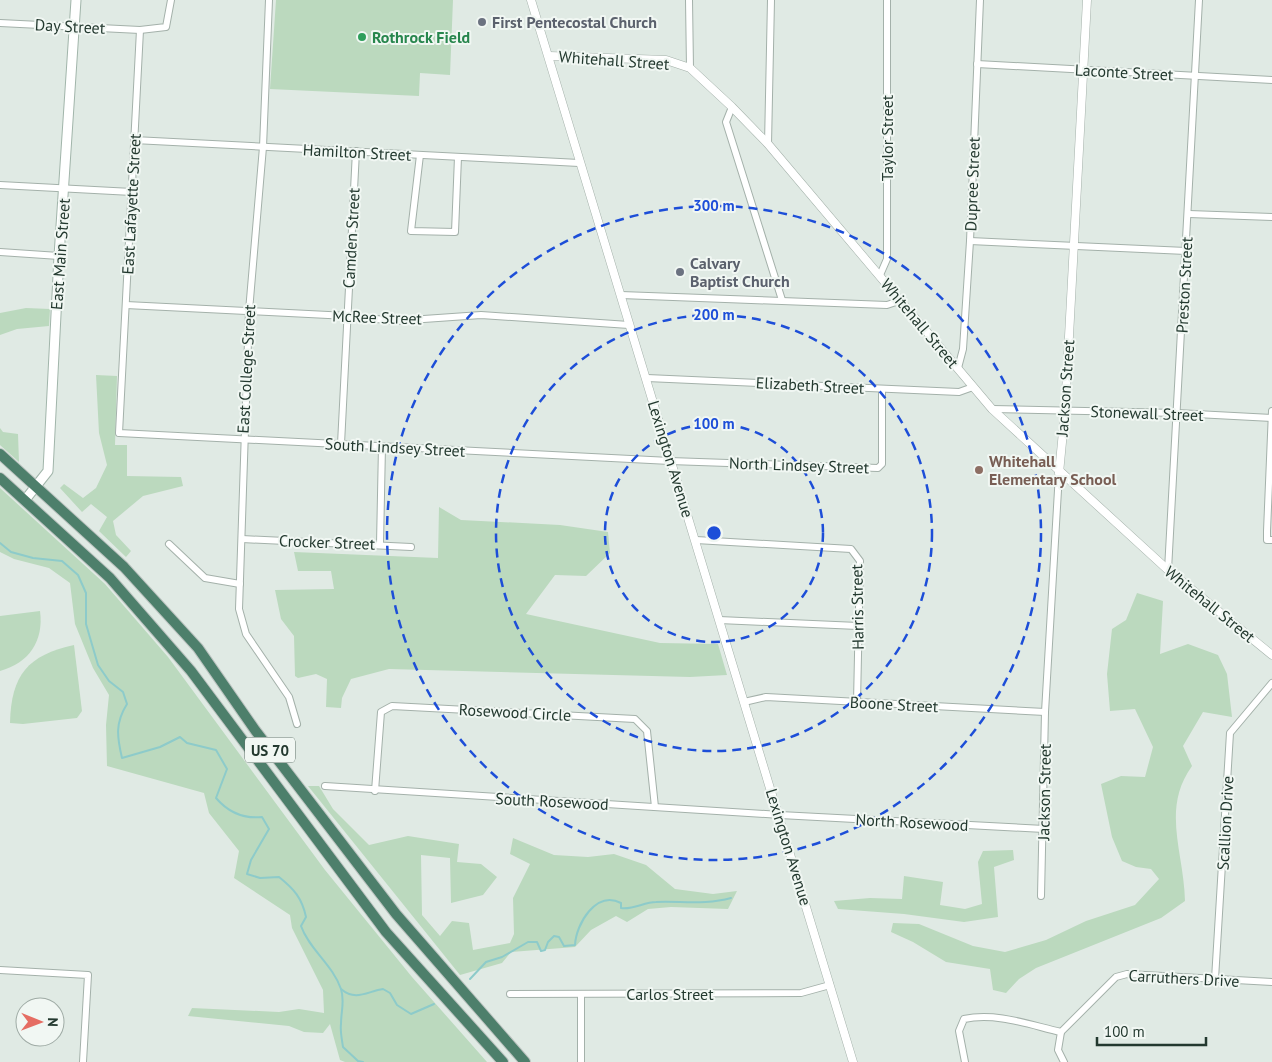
<svg xmlns="http://www.w3.org/2000/svg" width="1272" height="1062" font-family="'PT Sans',sans-serif">
<style>
.green{fill:#bbd9be}
.lines{fill:none;stroke-linecap:round;stroke-linejoin:round}
.stream{stroke:#8dcbca;stroke-width:2}
.minor-casing{stroke:#a4b1aa;stroke-width:8}
.tertiary-casing{stroke:#a4b1aa;stroke-width:9}
.secondary-casing{stroke:#a1b5aa;stroke-width:11}
.trunk-casing{stroke:#bdc4c1;stroke-width:12}
.minor{stroke:#fff;stroke-width:6}
.tertiary{stroke:#fff;stroke-width:8}
.secondary{stroke:#fff;stroke-width:9}
.trunk{stroke:#4d7f6b;stroke-width:10}
.ring{fill:none;stroke:#1d4ed8;stroke-width:2.5;stroke-dasharray:9 6}
.worship-dot{fill:#6b7280;stroke:#f1f7f3;stroke-width:2}
.leisure-dot{fill:#2e9e5b;stroke:#f1f7f3;stroke-width:2}
.education-dot{fill:#8d6e63;stroke:#f1f7f3;stroke-width:2}
.labels{text-anchor:middle;dominant-baseline:central;stroke-width:4;stroke-linejoin:round;paint-order:stroke}
.shield{fill:#f1f7f3;stroke:#61726a;stroke-width:1}
.shield-label{font-size:15px;font-weight:bold;fill:#23392f}
.worship-label{font-size:16px;font-weight:bold;fill:#5b616d;stroke:#f1f7f3;text-anchor:start}
.street-label{font-size:16px;fill:#23392f;stroke:#f1f7f3}
.leisure-label{font-size:16px;font-weight:bold;fill:#27864d;stroke:#f1f7f3;text-anchor:start}
.education-label{font-size:16px;font-weight:bold;fill:#785e54;stroke:#f1f7f3;text-anchor:start}
.centre{fill:#1d4ed8;stroke:#f1f7f3;stroke-width:2.5}
.ring-label{font-size:15px;text-anchor:middle;font-weight:bold;fill:#1d4ed8;stroke:#f1f7f3;stroke-width:4;stroke-linejoin:round;paint-order:stroke}
</style>
<rect width="100%" height="100%" fill="#e0eae4"/>
<g class="green">
<polygon points="276,0 453,0 450,75 420,73 419,96 270,89"/>
<polygon points="26,308 50,309 49,326 17,329 0,335 0,313"/>
<polygon points="96,375 117,376 115,445 127,445 127,476 181,477 183,486 143,496 113,521 116,535 131,551 126,557 99,531 107,517 91,504 82,512 60,488 64,484 83,498 96,488 107,465 99,433"/>
<polygon points="0,428 3,432 18,434 19,462 0,445"/>
<polygon points="0,488 105,584 168,657 325,870 412,977 487,1062 345,1062 340,1060 330,1024 323,1033 304,1032 289,1026 188,1016 192,1008 279,1012 299,1009 324,1013 323,990 292,928 290,915 234,878 239,851 209,813 204,793 107,766 106,725 109,695 93,668 75,624 70,583 49,568 14,559 0,552"/>
<polygon points="439,507 461,520 560,525 608,532 610,553 586,576 555,575 526,614 660,643 718,644 727,675 690,677 389,669 351,679 342,698 341,708 326,707 327,679 316,674 298,678 295,676 294,636 281,619 275,590 334,589 331,571 298,571 294,552 438,558"/>
<path d="M 1137,593 L 1163,601 L 1160,654 L 1188,644 L 1218,655 L 1227,674 L 1232,717 L 1203,712 L 1183,746 L 1192,766 C 1161,809 1184,852 1185,901 L 1161,918 L 1036,968 L 1019,979 L 1006,993 L 993,990 L 990,969 L 946,962 L 913,942 L 891,932 L 893,923 L 919,924 L 973,946 L 1005,952 L 1046,940 L 1086,921 L 1135,905 L 1159,879 L 1151,869 L 1136,867 L 1122,861 L 1112,837 L 1101,784 L 1121,776 L 1145,777 L 1153,747 L 1135,709 L 1110,711 L 1107,674 L 1112,629 L 1126,620 Z"/>
<path d="M 40,611 C 44,641 29,663 0,671 L 0,616 Z"/>
<path d="M 74,645 L 82,711 L 77,718 L 23,724 L 10,723 C 11,675 28,655 74,645 Z"/>
<polygon points="308,786 319,786 333,809 369,845 408,836 459,844 457,862 481,864 497,877 483,895 451,903 450,858 421,855 422,915 440,936 452,921 469,923 473,950 510,943 514,934 513,898 530,864 510,854 513,838 554,855 588,857 614,854 646,865 675,889 713,894 737,891 728,909 671,907 648,909 627,922 616,916 591,930 575,947 511,952 502,963 460,975"/>
<polygon points="1013,850 1014,860 994,867 998,917 964,922 904,914 838,909 834,901 870,898 902,899 904,876 943,882 940,905 965,909 982,904 978,862 983,851"/>
</g>
<g class="lines">
<g class="stream">
<path d="M 0,543 L 11,552 L 33,558 L 62,561 L 78,575 L 86,593 L 86,624 L 98,665 L 109,681 L 123,692 L 127,704 C 115,723 117,737 122,758 L 160,747 L 180,737 L 187,743 L 216,750 L 227,769 L 216,798 C 228,812 243,819 262,817 L 269,829 L 251,860 L 247,874 L 260,878 L 279,877 C 294,889 302,898 306,917 L 301,926 C 309,949 333,965 341,989 C 345,1001 341,1011 341,1024 C 340,1031 342,1040 343,1047 L 358,1061 L 363,1062"/>
<path d="M 470,979 L 486,962 L 502,957 L 528,942 L 537,942 L 541,951 L 545,950 L 548,942 L 554,936 L 559,937 L 564,946 L 575,945 C 576,924 596,890 621,903 L 621,908 C 633,910 644,902 656,902 C 682,901 706,905 731,898"/>
<path d="M 341,989 C 356,1002 368,991 383,989 L 390,993 L 397,1005 L 411,1014 L 434,1004"/>
</g>
<defs>
<g id="minor">
<polyline points="269,0 263,147 249,311 239,609 246,634 289,697 297,724"/>
<polyline points="689,0 690,68"/>
<polyline points="0,23 140,30 166,27 171,0"/>
<polyline points="140,30 119,433 670,461 878,468 882,464 882,389"/>
<polyline points="977,64 1272,80"/>
<polyline points="732,107 726,122 782,300"/>
<polyline points="134,140 579,163"/>
<polyline points="768,144 771,0"/>
<polyline points="420,155 411,231 455,232 458,157"/>
<polyline points="0,185 132,192"/>
<polyline points="1189,214 1272,217"/>
<polyline points="970,241 1186,251"/>
<polyline points="0,252 59,256"/>
<polyline points="880,275 887,259 887,0"/>
<polyline points="621,295 887,305 899,301"/>
<polyline points="126,305 348,316 395,321 481,315 629,325"/>
<polyline points="958,368 963,349 970,241 980,0"/>
<polyline points="647,378 959,392 973,387"/>
<polyline points="992,409 1177,413 1272,418"/>
<polyline points="1272,411 1267,531 1267,540 1272,540"/>
<polyline points="341,444 356,151"/>
<polyline points="242,539 411,547"/>
<polyline points="696,540 851,549 860,561 857,702"/>
<polyline points="169,544 205,578 240,584"/>
<polyline points="380,544 382,446"/>
<polyline points="1168,570 1199,0"/>
<polyline points="719,620 858,626"/>
<polyline points="744,702 766,697 1045,712"/>
<polyline points="325,786 780,815 1044,829"/>
<polyline points="375,791 381,712 392,706 635,719 647,731 655,807"/>
<polyline points="1041,896 1045,712 1059,473"/>
<polyline points="0,970 88,975 83,1062"/>
<polyline points="1215,979 1230,733 1272,683"/>
<polyline points="510,994 801,993 830,985"/>
<polyline points="581,994 581,1062"/>
<path d="M 965,1062 L 959,1031 L 964,1019 C 996,1012 1030,1025 1061,1032"/>
<polyline points="1064,1062 1058,1050 1061,1032 1116,977 1127,974 1272,982"/>
</g>
<g id="tertiary">
<polyline points="531,0 853,1062"/>
<polyline points="549,56 666,60 690,68 732,107 768,144 992,409 1168,570 1272,655"/>
<polyline points="1059,473 1065,411 1087,0"/>
</g>
<polyline id="secondary" points="25,500 48,471 59,256 76,0"/>
<g id="trunk">
<polyline points="0,454 124,567 198,648 255,730 396,914 525,1062"/>
<polyline points="0,478 110,578 191,671 386,932 503,1062"/>
</g>
</defs>
<use href="#minor" class="minor-casing"/>
<use href="#tertiary" class="tertiary-casing"/>
<use href="#secondary" class="secondary-casing"/>
<use href="#trunk" class="trunk-casing"/>
<use href="#minor" class="minor"/>
<use href="#tertiary" class="tertiary"/>
<use href="#secondary" class="secondary"/>
<use href="#trunk" class="trunk"/>
</g>
<g class="ring">
<circle cx="714" cy="533" r="109"/>
<circle cx="714" cy="533" r="218"/>
<circle cx="714" cy="533" r="327"/>
</g>
<g class="worship-dot">
<circle cx="482" cy="22" r="5"/>
<circle cx="680" cy="272" r="5"/>
</g>
<circle class="leisure-dot" cx="362" cy="37" r="5"/>
<circle class="education-dot" cx="979" cy="470" r="5"/>
<g class="labels">
<rect class="shield" x="245" y="737.5" width="50" height="25" rx="4"/>
<g class="shield-label">
<text x="270" y="750">US 70</text>
</g>
<g class="worship-label">
<text x="492" y="22">First Pentecostal Church</text>
<text x="690" y="263">Calvary<tspan x="690" dy="18">Baptist Church</tspan></text>
</g>
<g class="street-label">
<text transform="translate(70 26) rotate(3)">Day Street</text>
<text transform="translate(614 60) rotate(4)">Whitehall Street</text>
<text transform="translate(1124 72) rotate(3)">Laconte Street</text>
<text transform="translate(887 138) rotate(-90)">Taylor Street</text>
<text transform="translate(357 152) rotate(3)">Hamilton Street</text>
<text transform="translate(972 184) rotate(-88)">Dupree Street</text>
<text transform="translate(131 204) rotate(-87)">East Lafayette Street</text>
<text transform="translate(351 238) rotate(-87)">Camden Street</text>
<text transform="translate(60 254) rotate(-86)">East Main Street</text>
<text transform="translate(1184 285) rotate(-87)">Preston Street</text>
<text transform="translate(377 317) rotate(2)">McRee Street</text>
<text transform="translate(920 323) rotate(50)">Whitehall Street</text>
<text transform="translate(246 369) rotate(-87)">East College Street</text>
<text transform="translate(810 385) rotate(3)">Elizabeth Street</text>
<text transform="translate(1065 388) rotate(-86)">Jackson Street</text>
<text transform="translate(1147 413) rotate(2)">Stonewall Street</text>
<text transform="translate(395 447) rotate(3)">South Lindsey Street</text>
<text transform="translate(671 459) rotate(73)">Lexington Avenue</text>
<text transform="translate(799 465) rotate(2)">North Lindsey Street</text>
<text transform="translate(327 542) rotate(2)">Crocker Street</text>
<text transform="translate(1210 604) rotate(39)">Whitehall Street</text>
<text transform="translate(857 607) rotate(-91)">Harris Street</text>
<text transform="translate(894 704) rotate(3)">Boone Street</text>
<text transform="translate(515 712) rotate(3)">Rosewood Circle</text>
<text transform="translate(1044 792) rotate(-89)">Jackson Street</text>
<text transform="translate(552 801) rotate(3)">South Rosewood</text>
<text transform="translate(912 822) rotate(3)">North Rosewood</text>
<text transform="translate(1225 823) rotate(-87)">Scallion Drive</text>
<text transform="translate(789 847) rotate(73)">Lexington Avenue</text>
<text transform="translate(1184 978) rotate(3)">Carruthers Drive</text>
<text x="670" y="994">Carlos Street</text>
</g>
<g class="leisure-label">
<text x="372" y="37">Rothrock Field</text>
</g>
<g class="education-label">
<text x="989" y="461">Whitehall<tspan x="989" dy="18">Elementary School</tspan></text>
</g>
</g>
<circle cx="714" cy="533" r="8" class="centre"/>
<g class="ring-label">
<text x="714" y="211">300 m</text>
<text x="714" y="320">200 m</text>
<text x="714" y="429">100 m</text>
</g>
<g transform="translate(40 1022) rotate(91)"><circle r="24" fill="#f1f7f3" stroke="#9faba5"/>
<path d="M0-4L9 19L0 12L-9 19Z" fill="#e56d63"/>
<text y="-8" font-size="14" font-weight="bold" text-anchor="middle" fill="#23392f">N</text>
</g>
<path d="M1097 1037v8h109v-8" fill="none" stroke="#23392f" stroke-width="2.5"/>
<text x="1104" y="1037" font-size="15" fill="#23392f" stroke="#f1f7f3" stroke-width="4" paint-order="stroke">100 m</text>
</svg>
